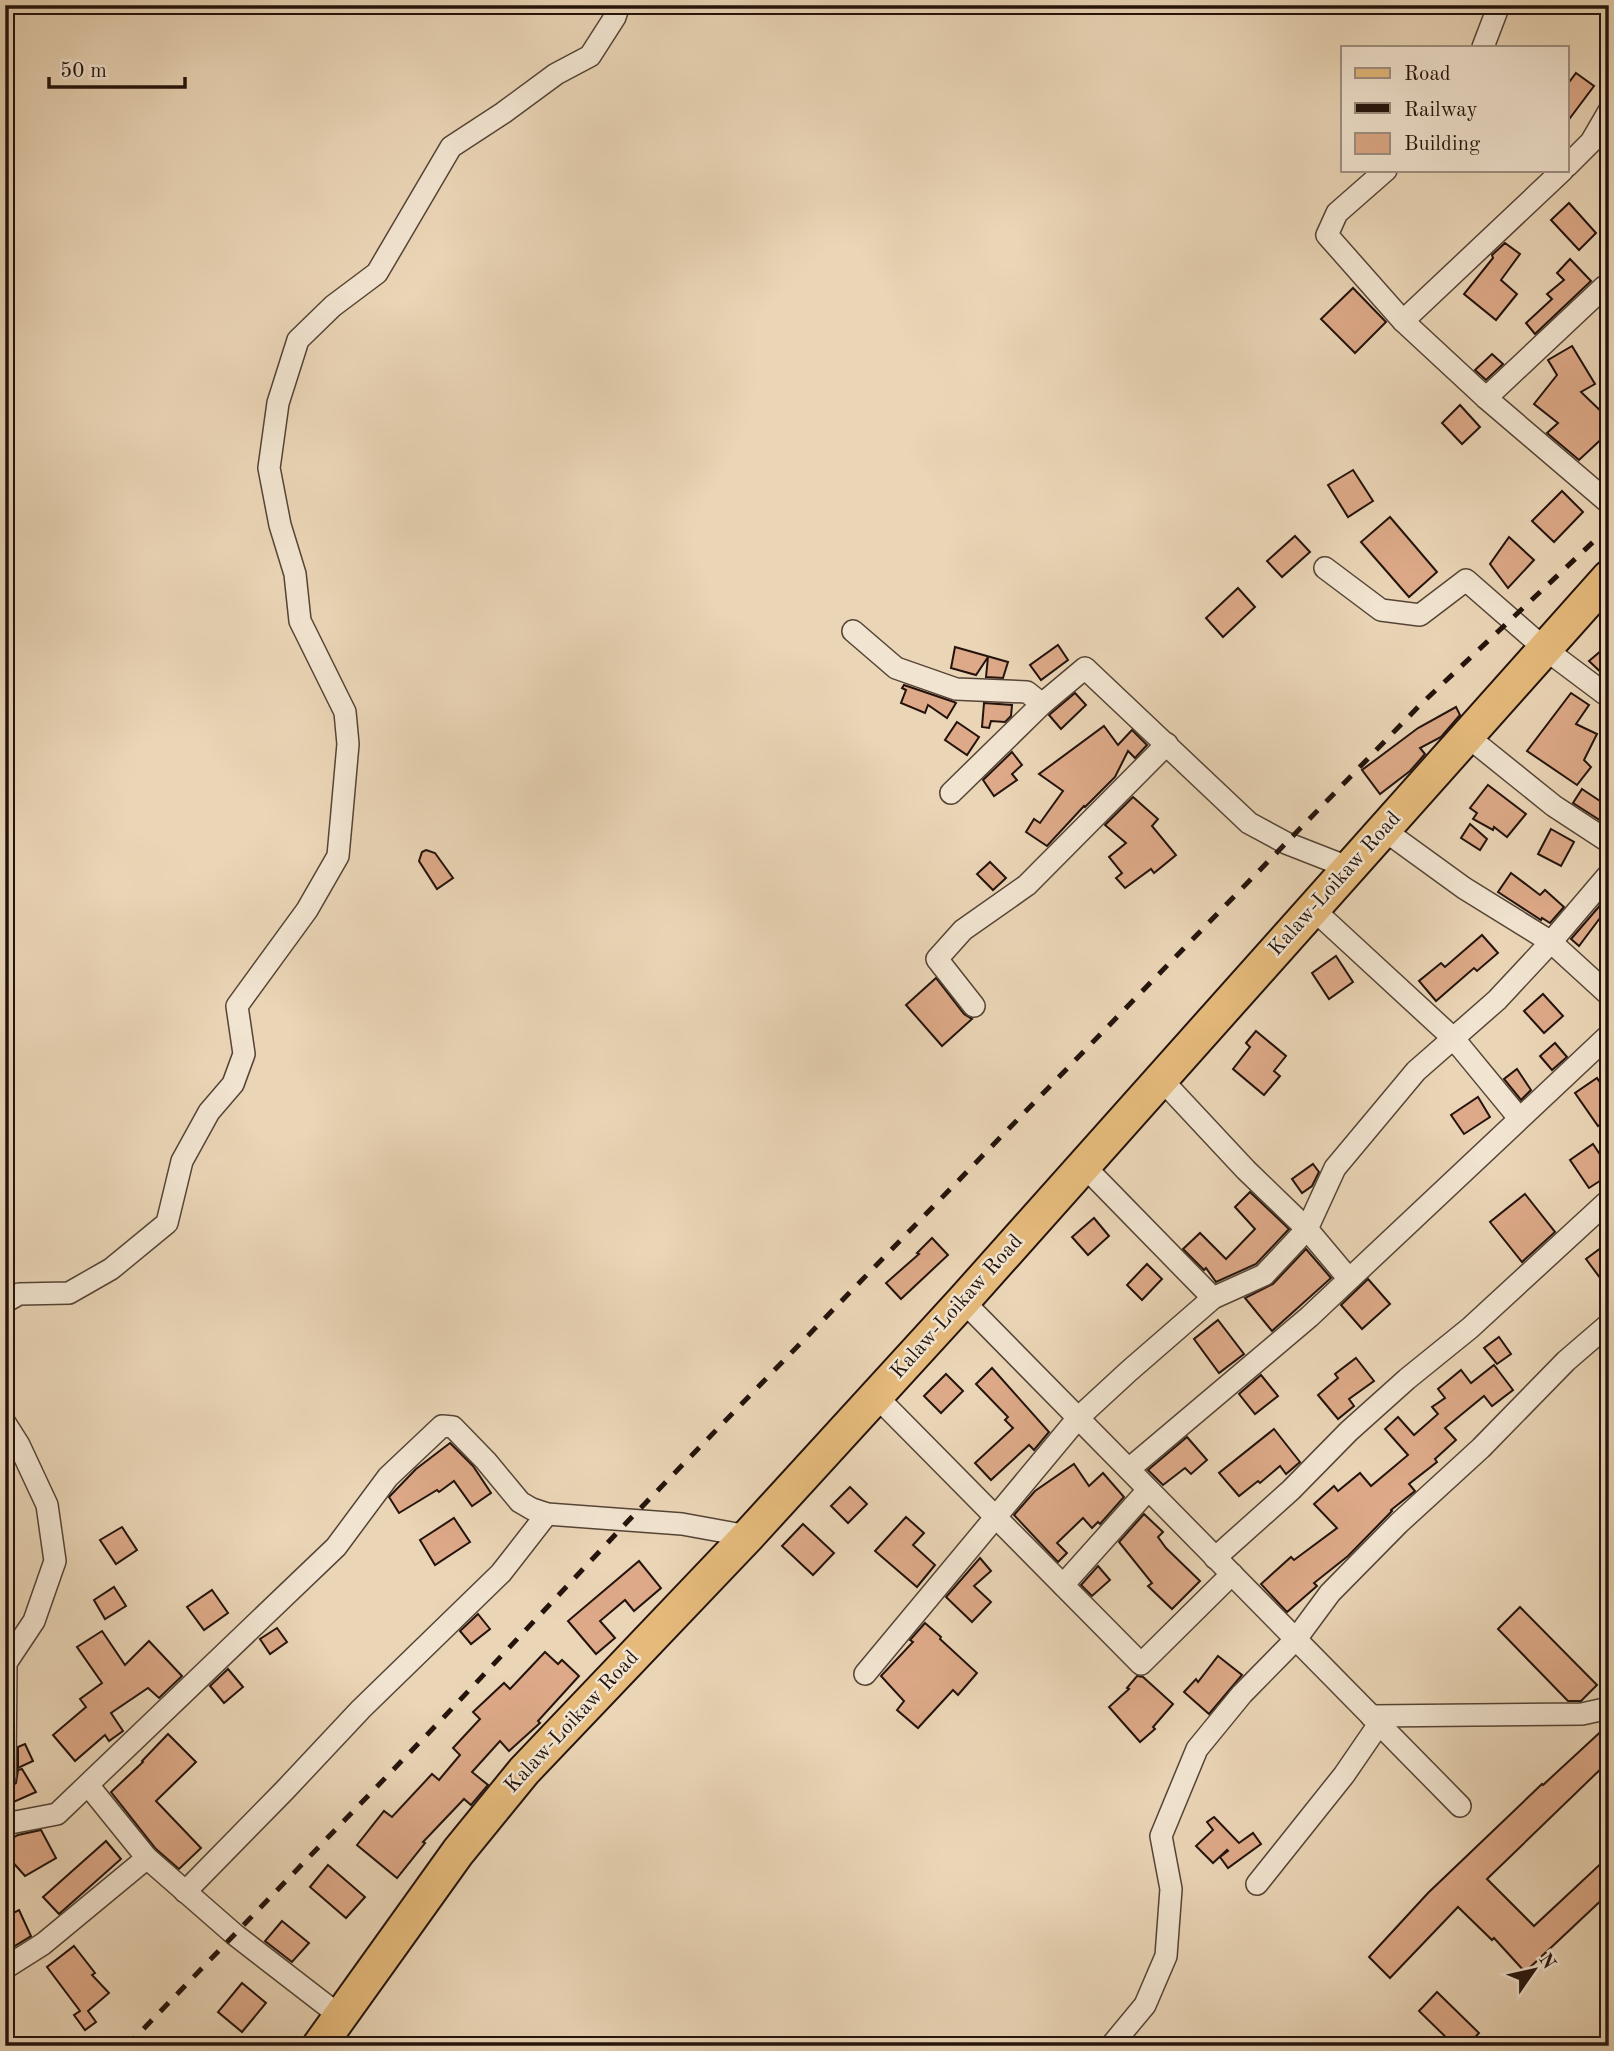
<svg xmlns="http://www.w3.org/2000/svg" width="1614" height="2051" font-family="'Old Standard TT',serif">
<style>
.building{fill:#dda988;stroke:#23130c;stroke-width:2}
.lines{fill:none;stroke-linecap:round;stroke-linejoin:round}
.street-casing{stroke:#554436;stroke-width:24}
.primary-casing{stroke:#23130c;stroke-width:37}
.street{stroke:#f1e4d0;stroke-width:21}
.primary{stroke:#e5ba7b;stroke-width:33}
.rail{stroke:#23130c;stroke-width:5;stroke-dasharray:12 12;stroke-linecap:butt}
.labels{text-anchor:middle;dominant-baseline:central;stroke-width:5;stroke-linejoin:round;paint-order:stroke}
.street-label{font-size:21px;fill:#23130c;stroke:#f1e4d0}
</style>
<rect width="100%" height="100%" fill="#ead5b6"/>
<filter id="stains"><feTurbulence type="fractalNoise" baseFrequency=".00286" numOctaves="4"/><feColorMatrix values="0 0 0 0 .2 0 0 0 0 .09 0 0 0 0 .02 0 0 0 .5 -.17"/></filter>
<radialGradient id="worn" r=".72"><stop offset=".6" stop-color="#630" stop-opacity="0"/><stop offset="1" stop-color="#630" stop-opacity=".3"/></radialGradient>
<g class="building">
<polygon points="1576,73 1594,86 1567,122 1567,85"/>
<polygon points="1569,203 1596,233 1579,250 1551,220"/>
<polygon points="1505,243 1520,254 1501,280 1517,294 1496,320 1464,294 1493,258 1492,255"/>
<polygon points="1570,259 1591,281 1535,334 1526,323 1552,299 1547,294 1564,280 1557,273"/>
<polygon points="1353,288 1386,322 1355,353 1321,319"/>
<polygon points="1572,346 1595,384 1581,392 1609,419 1609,432 1579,460 1547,433 1558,423 1534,404 1557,375 1548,360"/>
<polygon points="1492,354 1503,364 1486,380 1475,370"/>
<polygon points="1460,405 1480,427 1462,444 1442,423"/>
<polygon points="1353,470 1373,501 1348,517 1328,485"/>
<polygon points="1562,491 1583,512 1554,542 1532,521"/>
<polygon points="1390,517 1437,572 1409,597 1361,542"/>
<polygon points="1295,536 1310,552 1282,577 1267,561"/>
<polygon points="1509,537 1534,560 1508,588 1490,564"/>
<polygon points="1238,588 1255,607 1223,637 1206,618"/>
<polygon points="1609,644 1609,680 1589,661"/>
<polygon points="1058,645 1068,660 1041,680 1030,665"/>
<polygon points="955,647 1008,662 1003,678 986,677 988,657 976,675 951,668"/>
<polygon points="904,685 954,702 956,703 947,718 928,705 925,713 901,703 906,690 902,688"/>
<polygon points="1075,693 1086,705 1061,729 1049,715"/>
<polygon points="1571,693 1589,705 1576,724 1597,734 1584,760 1591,767 1577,785 1527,751"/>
<polygon points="984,703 1012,705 1011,716 1005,722 991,721 989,728 982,727"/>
<polygon points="1456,707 1460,715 1441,737 1420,748 1425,754 1410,771 1380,794 1362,770 1418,728"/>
<polygon points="957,722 979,737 967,755 945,740"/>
<polygon points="1104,726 1118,745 1132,730 1147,745 1135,758 1128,751 1115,777 1085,807 1084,806 1047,846 1026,832 1034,819 1040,823 1063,791 1039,774"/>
<polygon points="1012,752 1022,765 1012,774 1017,780 994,796 983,780"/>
<polygon points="1488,785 1526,814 1507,837 1494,827 1493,830 1473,819 1477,813 1470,808"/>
<polygon points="1582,789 1609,807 1609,826 1573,803"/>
<polygon points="1133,797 1158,819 1152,826 1176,855 1154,873 1151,869 1125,888 1116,878 1122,873 1109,857 1126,843 1105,825"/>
<polygon points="1470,824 1487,839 1480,850 1461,838"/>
<polygon points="1551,829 1574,842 1561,866 1538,854"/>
<polygon points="426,850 435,853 453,878 437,889 419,861 422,852"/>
<polygon points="990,862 1006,878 993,890 977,874"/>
<polygon points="1511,873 1540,895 1545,890 1564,907 1550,923 1542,918 1541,920 1498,892"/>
<polygon points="1609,895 1609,924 1600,918 1579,946 1571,939"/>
<polygon points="1482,935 1498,953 1477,971 1474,968 1436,1001 1419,981 1441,963 1445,967"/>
<polygon points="1336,956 1353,982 1329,999 1312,973"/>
<polygon points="936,978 964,1014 972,1019 942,1046 906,1005"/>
<polygon points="1543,994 1563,1016 1544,1033 1524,1011"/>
<polygon points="1256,1031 1286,1056 1274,1071 1280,1076 1264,1095 1233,1069 1250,1047 1246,1043"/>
<polygon points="1555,1043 1567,1057 1552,1070 1540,1056"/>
<polygon points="1517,1069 1531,1090 1521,1100 1504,1079"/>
<polygon points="1597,1078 1609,1096 1609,1118 1598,1126 1575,1093"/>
<polygon points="1478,1097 1490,1117 1464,1134 1451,1115"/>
<polygon points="1593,1144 1609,1168 1609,1175 1589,1188 1570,1160"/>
<polygon points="1313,1164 1319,1172 1312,1186 1302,1193 1292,1179"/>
<polygon points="1250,1192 1289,1229 1256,1264 1216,1282 1206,1268 1204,1270 1183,1249 1200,1233 1226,1259 1255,1229 1235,1207"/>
<polygon points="1525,1194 1555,1232 1522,1262 1490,1222"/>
<polygon points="1094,1218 1109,1236 1088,1255 1072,1237"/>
<polygon points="932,1238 948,1255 901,1299 886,1283 919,1254 917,1253"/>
<polygon points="1609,1242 1609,1290 1586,1259"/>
<polygon points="1306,1249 1331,1278 1272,1331 1245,1298 1273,1284"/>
<polygon points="1147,1264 1162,1279 1142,1300 1127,1285"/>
<polygon points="1368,1279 1390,1304 1362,1329 1341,1305"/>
<polygon points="1218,1320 1244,1354 1219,1373 1194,1339"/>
<polygon points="1499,1337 1511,1354 1497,1364 1484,1348"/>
<polygon points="1356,1358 1374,1381 1349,1399 1354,1406 1338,1419 1318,1395 1338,1378 1335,1374"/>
<polygon points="1494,1365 1513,1390 1492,1406 1484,1396 1445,1428 1456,1440 1435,1459 1437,1462 1409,1484 1415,1491 1391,1510 1392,1511 1348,1556 1314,1583 1317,1586 1287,1612 1261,1584 1291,1557 1294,1560 1337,1528 1314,1504 1334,1486 1338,1491 1360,1473 1371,1486 1408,1455 1385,1429 1398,1417 1414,1435 1438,1414 1432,1407 1445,1398 1438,1389 1461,1370 1471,1383"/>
<polygon points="992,1368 1049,1432 1034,1450 1029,1445 991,1480 975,1463 1013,1428 1005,1420 1008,1417 976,1384"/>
<polygon points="946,1374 963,1391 941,1413 924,1396"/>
<polygon points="1261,1375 1278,1396 1255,1414 1239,1394"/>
<polygon points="1274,1429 1300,1462 1286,1474 1280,1466 1260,1483 1258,1481 1239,1496 1219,1473"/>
<polygon points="1187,1437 1207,1460 1191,1474 1185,1468 1163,1485 1148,1470"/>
<polygon points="450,1443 473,1466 491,1493 472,1506 454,1481 439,1492 437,1490 399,1513 389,1497 416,1469"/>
<polygon points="1074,1464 1089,1486 1103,1473 1124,1497 1100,1524 1098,1522 1092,1528 1083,1518 1057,1543 1067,1553 1058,1562 1014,1515 1035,1491"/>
<polygon points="850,1487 867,1504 848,1523 831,1506"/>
<polygon points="1144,1514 1163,1532 1158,1537 1166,1548 1200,1581 1172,1609 1148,1586 1152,1583 1119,1542"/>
<polygon points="906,1517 924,1533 913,1545 935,1565 917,1587 875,1551"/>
<polygon points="454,1518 470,1542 435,1565 420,1540"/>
<polygon points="803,1524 834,1553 813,1575 782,1546"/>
<polygon points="122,1527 137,1550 116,1564 100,1540"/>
<polygon points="980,1558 991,1571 974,1586 991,1602 972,1622 946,1597"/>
<polygon points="639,1561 661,1588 634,1611 625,1600 600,1621 615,1638 596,1654 568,1621"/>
<polygon points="1098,1566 1110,1580 1092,1596 1081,1585"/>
<polygon points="114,1587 126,1606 105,1619 94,1600"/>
<polygon points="212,1590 228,1613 204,1630 187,1607"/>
<polygon points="1520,1607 1597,1685 1581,1701 1568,1701 1498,1629"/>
<polygon points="478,1614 490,1629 471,1644 460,1631"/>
<polygon points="925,1623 941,1637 940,1639 977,1673 958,1695 953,1690 918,1728 897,1710 904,1701 881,1676 913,1642 910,1640"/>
<polygon points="277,1628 287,1642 270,1654 260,1639"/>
<polygon points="102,1631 125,1665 149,1641 182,1676 159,1698 148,1688 111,1713 123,1731 109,1741 105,1735 75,1761 53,1735 86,1707 80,1699 102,1683 77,1647"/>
<polygon points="545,1652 558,1664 562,1660 579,1676 538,1721 540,1723 509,1751 500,1741 472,1772 488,1785 471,1805 464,1799 423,1842 425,1843 397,1878 357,1845 384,1811 392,1817 432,1774 439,1780 460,1755 453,1748 480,1719 473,1712 504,1683 510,1689"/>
<polygon points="1218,1656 1242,1675 1209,1714 1184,1692 1196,1679 1198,1682"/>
<polygon points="228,1669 243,1687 224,1703 210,1686"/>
<polygon points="1137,1676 1143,1677 1173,1704 1153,1727 1155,1729 1140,1742 1109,1707 1129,1689 1127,1688"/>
<polygon points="1609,1724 1609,1761 1487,1879 1534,1926 1609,1856 1609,1893 1525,1972 1494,1938 1492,1940 1458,1907 1390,1978 1369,1957 1428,1893 1542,1784 1543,1785"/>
<polygon points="168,1734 196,1762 156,1801 201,1848 179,1869 156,1849 111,1792 143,1762 142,1761"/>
<polygon points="25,1744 33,1761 18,1768 18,1747"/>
<polygon points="22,1769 36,1792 9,1804 9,1788 16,1783 18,1770"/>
<polygon points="1214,1817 1239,1843 1253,1833 1261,1844 1228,1868 1220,1857 1228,1851 1227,1850 1213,1863 1196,1846 1213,1830 1207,1822"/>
<polygon points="41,1830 56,1858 25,1876 9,1858 9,1840 18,1835"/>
<polygon points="106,1841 121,1859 59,1914 43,1897"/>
<polygon points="328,1865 365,1897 346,1918 310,1887"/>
<polygon points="19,1910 31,1936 5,1952 5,1917"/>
<polygon points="282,1921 309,1943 292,1962 265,1941"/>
<polygon points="74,1946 95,1973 92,1975 109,1993 88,2011 96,2022 85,2030 74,2015 80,2011 47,1967"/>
<polygon points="242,1983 266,2003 242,2032 218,2012"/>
<polygon points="1437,1992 1479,2033 1467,2046 1455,2046 1419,2011"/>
</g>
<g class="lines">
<defs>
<g id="street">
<polyline points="1483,47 1499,5"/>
<polyline points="1567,166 1591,142 1609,111"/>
<polyline points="1386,170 1337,213 1327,235 1403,321 1486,398 1609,503"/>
<polyline points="1403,321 1563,170"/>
<polyline points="1486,398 1604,287"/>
<polyline points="1325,568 1381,610 1420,615 1466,580 1545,649 1609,697"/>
<polyline points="853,631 896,668 956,689 1027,692 1042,704"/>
<polyline points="1467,736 1554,806 1609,842"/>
<polyline points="951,793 1042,704 1085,668 1249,823 1286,843 1350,868"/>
<polyline points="1384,830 1464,888 1551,942 1609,995"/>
<polyline points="1313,909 1454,1039 1519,1118"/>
<polyline points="974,1006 937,959 963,930 1027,885 1167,744"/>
<polyline points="1161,1079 1246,1170 1307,1229 1349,1279"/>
<polyline points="1084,1166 1213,1298"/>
<polyline points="963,1301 1460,1806"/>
<polyline points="5,1302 19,1294 69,1293 111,1269 167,1223 182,1161 209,1112 233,1084 244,1054 237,1006 307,910 338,856 342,812 348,744 345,712 300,621 295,574 280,525 269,468 278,403 298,340 333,306 377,273 451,147 503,113 556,74 590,56 615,17 619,5"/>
<polyline points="876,1396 1141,1664 1232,1574"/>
<polyline points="5,1423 19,1445 47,1505 55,1561 34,1621 6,1663 5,1776"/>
<polyline points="1129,1469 1309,1317 1609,1035"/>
<polyline points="1215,1558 1291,1490 1349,1431 1407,1379 1470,1328 1609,1200"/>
<polyline points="1063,1585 1148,1490"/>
<polyline points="865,1674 1078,1418 1129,1371 1213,1298 1264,1275 1307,1229 1335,1168 1416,1071 1497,1000 1551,942 1609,874"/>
<polyline points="1371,1716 1582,1714 1609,1708"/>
<polyline points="88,1785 147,1858 234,1934 340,2016"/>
<polyline points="5,1824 57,1814 336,1547 388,1477 442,1426 453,1427 486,1461 520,1502 532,1509 547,1514 682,1524 748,1536"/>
<polyline points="1257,1884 1344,1775 1379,1724"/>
<polyline points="185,1892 285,1790 361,1709 501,1573 547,1514"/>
<polyline points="5,1968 43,1944 147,1858"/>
<polyline points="1111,2046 1145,2005 1166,1956 1171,1889 1161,1836 1197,1749 1242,1694 1296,1639 1330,1593 1399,1523 1481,1448 1566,1361 1609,1324"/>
</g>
<polyline id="primary" points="319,2046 458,1852 524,1771 748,1536 963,1301 1609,577"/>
</defs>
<use href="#street" class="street-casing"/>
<use href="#primary" class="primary-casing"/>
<use href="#street" class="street"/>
<use href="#primary" class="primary"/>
<polyline class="rail" points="127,2046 444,1717 629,1520 1419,706 1609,527"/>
</g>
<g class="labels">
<g class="street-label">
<text transform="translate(1335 884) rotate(-48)">Kalaw-Loikaw Road</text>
<text transform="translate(957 1307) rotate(-48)">Kalaw-Loikaw Road</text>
<text transform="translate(572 1722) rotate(-47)">Kalaw-Loikaw Road</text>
</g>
</g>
<rect width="1614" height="2051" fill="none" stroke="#ead5b6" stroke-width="28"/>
<rect x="7" y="7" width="1600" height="2037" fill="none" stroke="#23130c" stroke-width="3.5"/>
<rect x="14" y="14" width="1586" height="2023" fill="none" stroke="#23130c" stroke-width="2"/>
<rect x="1341" y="46" width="228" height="126" fill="#f1e4d0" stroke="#9f9082" stroke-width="2"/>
<rect x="1355" y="68" width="35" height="10" fill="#e5ba7b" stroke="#9f9082" stroke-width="2"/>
<text x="1404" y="80" font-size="21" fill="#23130c">Road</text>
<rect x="1355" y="103" width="35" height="10" fill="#23130c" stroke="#9f9082" stroke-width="2"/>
<text x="1404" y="116" font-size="21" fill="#23130c">Railway</text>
<rect x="1355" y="133" width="35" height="21" fill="#dda988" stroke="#9f9082" stroke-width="2"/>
<text x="1404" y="150" font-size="21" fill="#23130c">Building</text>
<g transform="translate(1534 1970) rotate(56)" stroke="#f1e4d0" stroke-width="5" paint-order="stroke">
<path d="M0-5L12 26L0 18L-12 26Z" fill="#23130c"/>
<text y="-10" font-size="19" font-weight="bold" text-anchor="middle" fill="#23130c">N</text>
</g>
<path d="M49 77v10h136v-10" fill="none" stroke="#23130c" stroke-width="3.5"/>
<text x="60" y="77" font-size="21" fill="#23130c" stroke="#f1e4d0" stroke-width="5" paint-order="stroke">50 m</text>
<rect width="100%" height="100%" filter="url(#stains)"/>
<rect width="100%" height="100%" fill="url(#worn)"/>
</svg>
